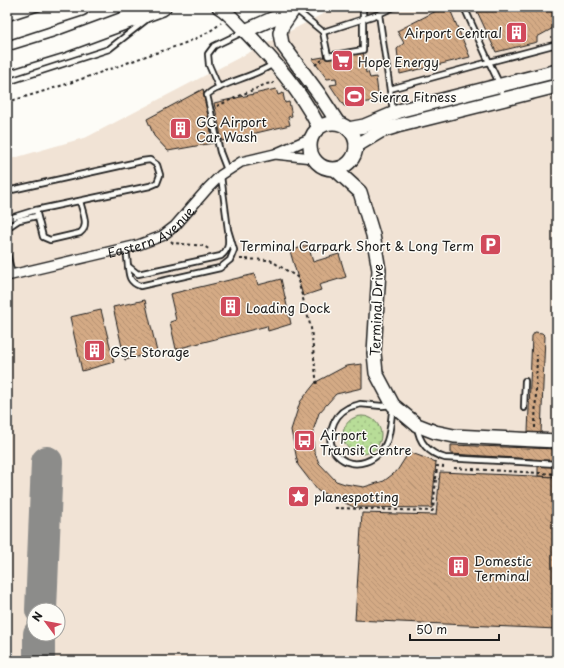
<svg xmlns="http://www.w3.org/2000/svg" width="564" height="668" font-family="'Playpen Sans',sans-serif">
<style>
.built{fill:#f1e3d5;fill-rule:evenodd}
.garden{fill:url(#garden-dots);stroke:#6a7c5a}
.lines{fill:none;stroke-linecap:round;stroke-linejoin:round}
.taxiway{stroke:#8c8c8a;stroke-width:32}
.building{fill:url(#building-back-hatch);stroke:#1c1c1c}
.lane-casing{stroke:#1c1c1c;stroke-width:8}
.street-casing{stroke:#1c1c1c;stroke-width:12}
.secondary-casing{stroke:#1c1c1c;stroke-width:16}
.highway-casing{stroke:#1c1c1c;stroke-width:20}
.path{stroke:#1c1c1c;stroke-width:2;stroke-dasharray:3 3;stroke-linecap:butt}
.lane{stroke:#fdfcf7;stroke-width:4.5}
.street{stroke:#fdfcf7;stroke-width:9}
.secondary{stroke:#fdfcf7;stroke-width:13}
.highway{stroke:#fdfcf7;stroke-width:17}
.labels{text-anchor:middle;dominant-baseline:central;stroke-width:3;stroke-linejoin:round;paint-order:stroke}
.poi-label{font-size:13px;fill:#1c1c1c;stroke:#fdfcf7;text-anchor:start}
.street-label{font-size:13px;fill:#1c1c1c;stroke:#fdfcf7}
</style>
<defs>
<pattern id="garden-dots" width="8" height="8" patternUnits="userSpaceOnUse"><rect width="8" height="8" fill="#b8dd98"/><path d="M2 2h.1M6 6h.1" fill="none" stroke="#9ebd82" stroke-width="1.8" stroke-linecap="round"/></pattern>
<pattern id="building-back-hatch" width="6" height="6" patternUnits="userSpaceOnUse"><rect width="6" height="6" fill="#d4aa85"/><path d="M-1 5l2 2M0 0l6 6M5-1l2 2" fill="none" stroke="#b59272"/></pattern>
</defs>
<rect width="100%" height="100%" fill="#fdfcf7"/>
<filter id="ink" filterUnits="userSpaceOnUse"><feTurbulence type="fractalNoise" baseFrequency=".025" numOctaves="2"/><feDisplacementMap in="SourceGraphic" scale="8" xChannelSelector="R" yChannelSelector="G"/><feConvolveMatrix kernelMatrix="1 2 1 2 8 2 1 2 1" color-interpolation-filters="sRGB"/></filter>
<g filter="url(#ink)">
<path class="built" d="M 336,7 L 557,7 L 557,661 L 7,661 L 7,160 L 87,137 ZM 34,610 L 58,610 L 58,634 L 34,634 Z"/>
<circle class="garden" cx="362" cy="435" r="19"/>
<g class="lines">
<g class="taxiway">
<polyline points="41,610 47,462"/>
<polyline points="39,661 39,634"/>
</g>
</g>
<g class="building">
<polygon points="444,7 449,7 470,57 400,74 397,49 404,43 397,31"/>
<polygon points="475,7 557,7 557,26 537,37 537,42 496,52"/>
<polygon points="363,50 366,73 368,72 370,78 376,77 379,100 344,106 330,85 337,84 336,78 327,79 312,59"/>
<polygon points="203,89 213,143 168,151 154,136 147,119"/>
<polygon points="276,89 278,95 283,93 285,103 289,102 292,116 288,117 290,125 222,141 214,103"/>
<polygon points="308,245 313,262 339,254 346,277 319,285 321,290 303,296 290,251"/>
<polygon points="255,274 258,285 281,279 291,324 268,331 267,326 176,349 170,322 176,320 170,294"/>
<polygon points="145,300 157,352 125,360 113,307"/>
<polygon points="101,310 114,362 82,371 70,317"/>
<polygon points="535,332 542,333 545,336 541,433 548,446 548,449 535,449 528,432 532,336"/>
<polygon points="362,364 362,388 336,394 319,413 313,431 314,451 319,463 336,481 345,484 364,487 384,481 397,471 409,452 436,462 432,508 354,507 318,491 298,465 291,430 300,402 316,382 346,366"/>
<polygon points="451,445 557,449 557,460 554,461 554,477 538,476 538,461 532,459 451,454"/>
<polygon points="440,472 557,477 557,629 355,620 362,513 436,515"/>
</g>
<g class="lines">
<defs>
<g id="lane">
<polyline points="464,7 489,62 557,44"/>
<polyline points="295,9 323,32 379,14 394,7"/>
<polyline points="379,14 393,111"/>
<polyline points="323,32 328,56 363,50 363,7"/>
<polyline points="7,82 109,49 146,20"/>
<polyline points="219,88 209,65 208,54 214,46 243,32"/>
<polyline points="390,89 489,62 500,85 503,99"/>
<path d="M 227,170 L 220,152 L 207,95 C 219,83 255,77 273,64"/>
<polyline points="7,191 142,161 150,160 157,165 160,175 157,183 150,186 36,210 7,219"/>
<path d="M 36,210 L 43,237 L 50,240 L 80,233 C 90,226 82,211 80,201"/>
<polyline points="7,228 19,220 37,216"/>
<path d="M 126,248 L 128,266 L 138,274 L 221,256 C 228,250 229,245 228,236"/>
<polyline points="7,253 12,275"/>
<path d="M 128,266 C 129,276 129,282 140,286 L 220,268 L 230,260 L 234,250 L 228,230 L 221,176"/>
<path d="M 360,404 L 382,406 L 393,405 C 391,417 391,430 387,441 C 380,461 353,472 337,455 C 324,441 332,416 348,408 C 351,406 356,406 360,404 Z"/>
<polyline points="524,408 525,381"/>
<path d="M 417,426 C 419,443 428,453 445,458 L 557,464"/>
</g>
<g id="street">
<polyline points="277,153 311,138"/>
<path id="s1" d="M 7,276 L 138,245 L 162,236 L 175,226 L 208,188 L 221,175 L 241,162 L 275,154 L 312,158"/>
</g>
<g id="secondary">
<path d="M 219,7 C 229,13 236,22 244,30 C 273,60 300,90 319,127"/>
<polyline points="293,10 282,26 280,33 282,44 319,94 338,123"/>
<polyline points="245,31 292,10"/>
<circle cx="333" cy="146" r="23"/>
<polyline points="348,129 364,126 402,110 557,71"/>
<polyline points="356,146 381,131 397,126 557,86"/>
<polyline points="336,170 360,192 373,235 379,270 374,353 376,373 393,405 417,425 435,432 454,436 557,441"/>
</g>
<g id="highway">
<polyline points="7,31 81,7"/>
<polyline points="7,61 59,45 162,7"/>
</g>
</defs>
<use href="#lane" class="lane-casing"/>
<use href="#street" class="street-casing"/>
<use href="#secondary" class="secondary-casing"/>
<use href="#highway" class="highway-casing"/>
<g class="path">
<polyline points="315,65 322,60"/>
<path d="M 7,102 C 54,89 100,73 146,56 C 171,48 201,40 221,23"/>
<polyline points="217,106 266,84 274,83"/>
<polyline points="171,241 173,243 204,246 210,250"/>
<polyline points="240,259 270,260 297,277 311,328 317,387"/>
<polyline points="535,428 537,355"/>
<polyline points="454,468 557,474"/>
<polyline points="436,479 437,466 444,467"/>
<polyline points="335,508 432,511 433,510 436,479 439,479"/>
</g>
<use href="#lane" class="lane"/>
<use href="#street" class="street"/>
<use href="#secondary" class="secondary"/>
<use href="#highway" class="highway"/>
</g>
</g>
<defs>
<symbol id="building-square" viewBox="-11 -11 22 22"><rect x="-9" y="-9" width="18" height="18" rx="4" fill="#d1495b" stroke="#fdfcf7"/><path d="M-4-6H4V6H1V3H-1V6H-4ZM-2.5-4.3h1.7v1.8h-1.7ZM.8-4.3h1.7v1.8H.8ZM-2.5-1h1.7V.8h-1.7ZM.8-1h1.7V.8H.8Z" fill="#fff"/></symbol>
<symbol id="supermarket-square" viewBox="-11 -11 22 22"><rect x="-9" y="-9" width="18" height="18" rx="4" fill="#d1495b" stroke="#fdfcf7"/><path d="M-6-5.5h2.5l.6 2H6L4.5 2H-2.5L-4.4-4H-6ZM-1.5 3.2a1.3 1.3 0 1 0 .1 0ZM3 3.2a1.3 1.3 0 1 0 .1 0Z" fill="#fff"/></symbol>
<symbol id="stadium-square" viewBox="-11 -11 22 22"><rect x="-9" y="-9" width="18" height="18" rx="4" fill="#d1495b" stroke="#fdfcf7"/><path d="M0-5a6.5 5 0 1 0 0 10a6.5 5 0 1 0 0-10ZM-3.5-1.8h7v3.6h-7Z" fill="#fff"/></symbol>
<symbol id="parking-square" viewBox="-11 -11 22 22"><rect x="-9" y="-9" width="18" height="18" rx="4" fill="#d1495b" stroke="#fdfcf7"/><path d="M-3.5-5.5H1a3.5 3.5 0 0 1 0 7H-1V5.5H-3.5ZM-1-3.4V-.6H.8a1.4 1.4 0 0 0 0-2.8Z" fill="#fff"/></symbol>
<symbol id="bus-square" viewBox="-11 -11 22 22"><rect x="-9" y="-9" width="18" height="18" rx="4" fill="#d1495b" stroke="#fdfcf7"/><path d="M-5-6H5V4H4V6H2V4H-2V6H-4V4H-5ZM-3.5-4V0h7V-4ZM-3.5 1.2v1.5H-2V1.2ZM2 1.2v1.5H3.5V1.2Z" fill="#fff"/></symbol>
<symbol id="sight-square" viewBox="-11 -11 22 22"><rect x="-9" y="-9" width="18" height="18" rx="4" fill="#d1495b" stroke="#fdfcf7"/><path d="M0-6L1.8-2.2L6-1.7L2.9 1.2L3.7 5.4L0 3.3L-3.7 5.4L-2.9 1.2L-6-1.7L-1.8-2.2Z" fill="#fff"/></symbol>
</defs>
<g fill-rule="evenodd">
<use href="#building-square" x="504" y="20" width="25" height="25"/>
<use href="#supermarket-square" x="330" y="48" width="25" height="25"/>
<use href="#stadium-square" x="342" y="84" width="25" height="25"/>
<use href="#building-square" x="168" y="116" width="25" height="25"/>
<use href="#parking-square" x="478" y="232" width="25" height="25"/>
<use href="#building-square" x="218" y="294" width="25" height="25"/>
<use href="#building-square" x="82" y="338" width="25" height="25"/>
<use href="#bus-square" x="292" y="428" width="25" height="25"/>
<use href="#sight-square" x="286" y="484" width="25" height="25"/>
<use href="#building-square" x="446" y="554" width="25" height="25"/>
</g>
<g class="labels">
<g class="poi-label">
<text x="502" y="32" text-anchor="end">Airport Central</text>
<text x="358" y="61">Hope Energy</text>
<text x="370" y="96">Sierra Fitness</text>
<text x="196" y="121">GC Airport<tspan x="196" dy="15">Car Wash</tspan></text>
<text x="474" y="245" text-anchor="end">Terminal Carpark Short &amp; Long Term</text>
<text x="246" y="307">Loading Dock</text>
<text x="110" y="351">GSE Storage</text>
<text x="320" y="434">Airport<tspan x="320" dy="15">Transit Centre</tspan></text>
<text x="314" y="496">planespotting</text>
<text x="474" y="560">Domestic<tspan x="474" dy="15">Terminal</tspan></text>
</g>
<g class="street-label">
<text stroke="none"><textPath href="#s1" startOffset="152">Eastern Avenue</textPath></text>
<text transform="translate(376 310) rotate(-88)">Terminal Drive</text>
</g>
</g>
<rect width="564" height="668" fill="none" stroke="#fdfcf7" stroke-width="24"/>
<rect x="12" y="12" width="540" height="644" fill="none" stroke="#1c1c1c" stroke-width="1.5" filter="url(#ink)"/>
<g transform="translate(46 622) rotate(302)"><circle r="19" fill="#fdfcf7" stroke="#a3a29f"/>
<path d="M0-3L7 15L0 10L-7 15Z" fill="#d1495b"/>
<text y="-6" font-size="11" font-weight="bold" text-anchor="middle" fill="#1c1c1c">N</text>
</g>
<path d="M410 634v6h89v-6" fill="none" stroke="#1c1c1c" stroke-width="2"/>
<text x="416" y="634" font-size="12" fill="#1c1c1c" stroke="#fdfcf7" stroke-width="3" paint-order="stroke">50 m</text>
</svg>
